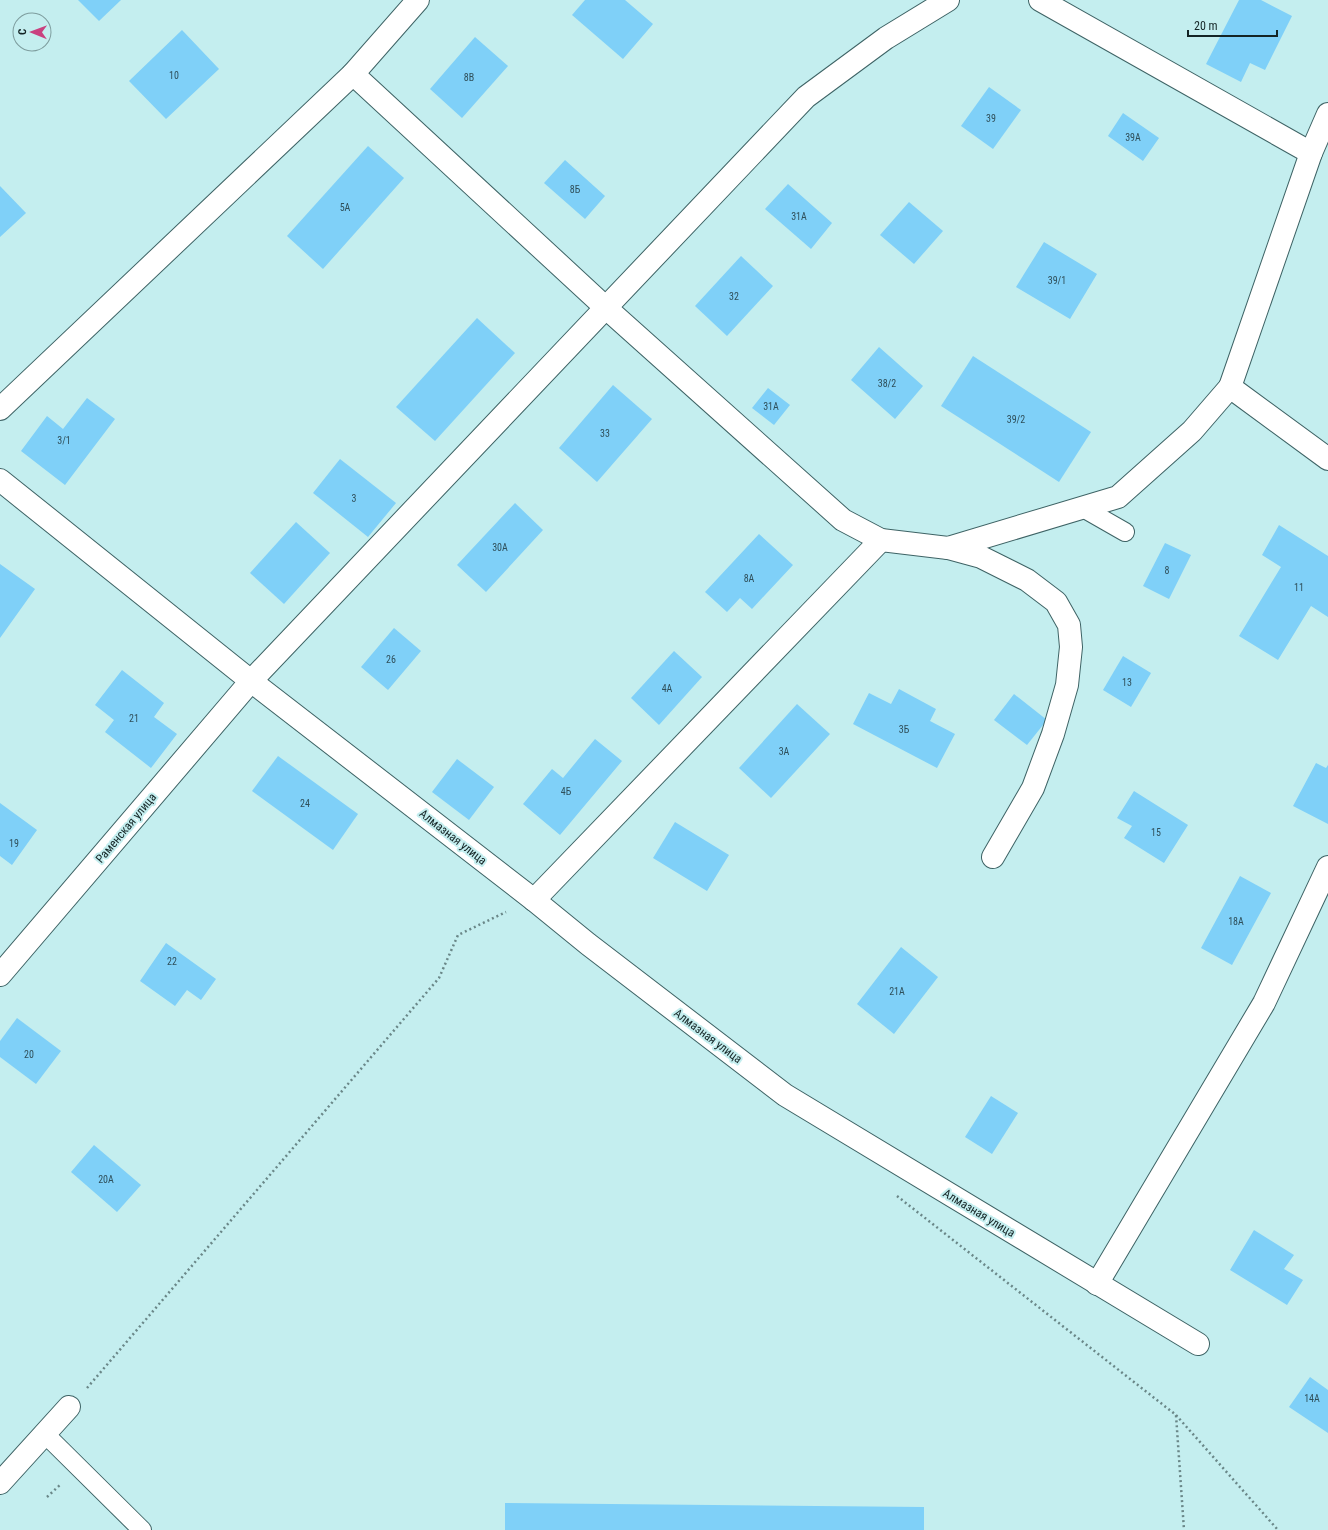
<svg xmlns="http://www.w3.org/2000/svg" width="1328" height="1530" font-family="'Roboto Condensed',sans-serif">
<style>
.building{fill:#7fd0f8}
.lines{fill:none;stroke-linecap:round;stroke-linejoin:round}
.lane-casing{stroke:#3e6365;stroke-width:20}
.street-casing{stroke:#3e6365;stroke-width:24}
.path{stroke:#6a8788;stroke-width:2.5;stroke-dasharray:2 3;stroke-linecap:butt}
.lane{stroke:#fff;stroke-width:18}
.street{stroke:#fff;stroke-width:22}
.labels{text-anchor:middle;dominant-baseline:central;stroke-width:4;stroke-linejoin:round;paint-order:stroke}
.number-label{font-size:10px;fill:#2f4f5a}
.street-label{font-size:12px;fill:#142425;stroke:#c4eeef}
</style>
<rect width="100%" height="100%" fill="#c4eeef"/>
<g class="building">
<polygon points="78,0 121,0 99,21"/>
<polygon points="585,0 625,0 653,24 623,59 572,15"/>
<polygon points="1239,0 1261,0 1292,16 1265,70 1250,63 1241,82 1206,64"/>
<polygon points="182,30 219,69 166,119 129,81"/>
<polygon points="475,37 508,66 462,118 430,89"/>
<polygon points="989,87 1021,110 993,149 961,126"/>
<polygon points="1123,113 1159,138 1143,161 1108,136"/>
<polygon points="368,146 404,178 323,269 287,236"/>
<polygon points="565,160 605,196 585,219 544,183"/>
<polygon points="788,184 832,223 811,249 765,209"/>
<polygon points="0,186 26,213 0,237"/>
<polygon points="909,202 943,231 914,264 880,235"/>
<polygon points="1044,242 1097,274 1070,319 1016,287"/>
<polygon points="741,256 773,286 727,336 695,306"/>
<polygon points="477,318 515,353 435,441 396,407"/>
<polygon points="879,347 923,386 895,419 851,380"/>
<polygon points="973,356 1091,432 1059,482 941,406"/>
<polygon points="613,385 652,419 597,482 559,448"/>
<polygon points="768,388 790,405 774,425 752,408"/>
<polygon points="87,398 115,419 65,485 21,451 47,416 63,429"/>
<polygon points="340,459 396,503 368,537 313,493"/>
<polygon points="515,503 543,530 486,592 457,565"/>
<polygon points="296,522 330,553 284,604 250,573"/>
<polygon points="1279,525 1328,556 1328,617 1311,606 1278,660 1239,636 1281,567 1262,555"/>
<polygon points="759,534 793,565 752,609 740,598 727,612 705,592"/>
<polygon points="1165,543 1191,555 1169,599 1143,586"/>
<polygon points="0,564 35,589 0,638"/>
<polygon points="394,628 421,651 388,690 361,667"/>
<polygon points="674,651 702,677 659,725 631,698"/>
<polygon points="1123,656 1151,673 1131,707 1103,690"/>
<polygon points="122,670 164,703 154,717 177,734 151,768 105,732 114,720 95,705"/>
<polygon points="899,689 936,709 930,721 955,734 937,768 853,724 869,693 891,704"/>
<polygon points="1014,694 1047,720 1027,745 994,720"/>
<polygon points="797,704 830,734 771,798 739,768"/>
<polygon points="595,739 622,761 560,835 523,804 552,769 563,778"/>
<polygon points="278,756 358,814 333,850 252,791"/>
<polygon points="457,759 494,787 469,820 432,792"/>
<polygon points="1316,763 1326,768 1328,765 1328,824 1293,806"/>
<polygon points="1134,791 1188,825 1164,863 1124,838 1132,826 1117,818"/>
<polygon points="0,803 37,830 12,865 0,856"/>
<polygon points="675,822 729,855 707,891 653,858"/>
<polygon points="1240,876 1271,893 1232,965 1201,948"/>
<polygon points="166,943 216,979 201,1000 187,990 175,1006 140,981"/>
<polygon points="901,947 938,977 894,1034 857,1004"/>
<polygon points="17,1018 61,1051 36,1084 0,1057 0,1041"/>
<polygon points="991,1096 1018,1113 992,1154 965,1137"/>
<polygon points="94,1145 141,1185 117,1212 71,1172"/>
<polygon points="1254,1230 1294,1255 1284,1269 1303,1280 1287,1305 1230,1270"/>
<polygon points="1310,1377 1328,1390 1328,1433 1289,1407"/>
<polygon points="505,1503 924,1507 924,1530 505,1530"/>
</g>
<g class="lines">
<defs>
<g id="lane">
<polyline points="1083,508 1125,532"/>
<polyline points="44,1433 142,1530"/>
</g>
<g id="street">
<polyline points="1040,0 1311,153"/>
<polyline points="353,74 605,307 843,520 881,540 948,548 1118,497 1192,431 1230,387 1328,459"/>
<polyline points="1230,387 1311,153 1328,114"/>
<polyline points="0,409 353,74 418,0"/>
<polyline points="0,480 251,681 534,900 588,944 785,1095 1198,1344"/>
<polyline points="948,548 981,557 1027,580 1056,602 1069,625 1071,647 1067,685 1053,734 1033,788 993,857"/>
<polyline points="534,900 881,540"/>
<polyline points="0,975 251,681 806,97 886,38 948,0"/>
<polyline points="1097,1284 1264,1003 1328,867"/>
<polyline points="0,1483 69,1407"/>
</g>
</defs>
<use href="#lane" class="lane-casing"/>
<use href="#street" class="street-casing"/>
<g class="path">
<polyline points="897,1196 1176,1415 1184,1530"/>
<polyline points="87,1388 439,978 458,935 506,912"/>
<polyline points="1176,1415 1278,1530"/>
<polyline points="47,1497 61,1484"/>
</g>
<use href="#lane" class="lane"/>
<use href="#street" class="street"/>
</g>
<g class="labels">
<g class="number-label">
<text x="174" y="75">10</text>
<text x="469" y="77">8В</text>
<text x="991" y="118">39</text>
<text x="1133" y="137">39А</text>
<text x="575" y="189">8Б</text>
<text x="345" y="207">5А</text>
<text x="799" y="216">31А</text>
<text x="1057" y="280">39/1</text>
<text x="734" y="296">32</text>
<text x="887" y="383">38/2</text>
<text x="771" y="406">31А</text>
<text x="1016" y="419">39/2</text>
<text x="605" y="433">33</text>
<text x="64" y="440">3/1</text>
<text x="354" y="498">3</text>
<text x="500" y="547">30А</text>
<text x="1167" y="570">8</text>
<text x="749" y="578">8А</text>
<text x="1299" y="587">11</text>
<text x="391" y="659">26</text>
<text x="1127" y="682">13</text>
<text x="667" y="688">4А</text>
<text x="134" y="718">21</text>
<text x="904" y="729">3Б</text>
<text x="784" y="751">3А</text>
<text x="566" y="791">4Б</text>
<text x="305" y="803">24</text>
<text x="1156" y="832">15</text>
<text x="14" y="843">19</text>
<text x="1236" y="921">18А</text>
<text x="172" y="961">22</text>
<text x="897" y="991">21А</text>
<text x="29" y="1054">20</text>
<text x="106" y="1179">20А</text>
<text x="1312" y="1398">14А</text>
</g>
<g class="street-label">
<text transform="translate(126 828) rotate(-50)">Раменская улица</text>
<text transform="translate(453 837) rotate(38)">Алмазная улица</text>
<text transform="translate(708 1036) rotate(37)">Алмазная улица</text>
<text transform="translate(979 1213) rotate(31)">Алмазная улица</text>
</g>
</g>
<g transform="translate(32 32) rotate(271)"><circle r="19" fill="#c4eeef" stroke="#7e9d9e"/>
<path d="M0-3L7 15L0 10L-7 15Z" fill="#c9417f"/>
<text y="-6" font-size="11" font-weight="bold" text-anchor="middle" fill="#142425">С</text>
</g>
<path d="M1188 30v6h89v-6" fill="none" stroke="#142425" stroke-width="2"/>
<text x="1194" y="30" font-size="12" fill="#142425" stroke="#c4eeef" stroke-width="3" paint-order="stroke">20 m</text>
</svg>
